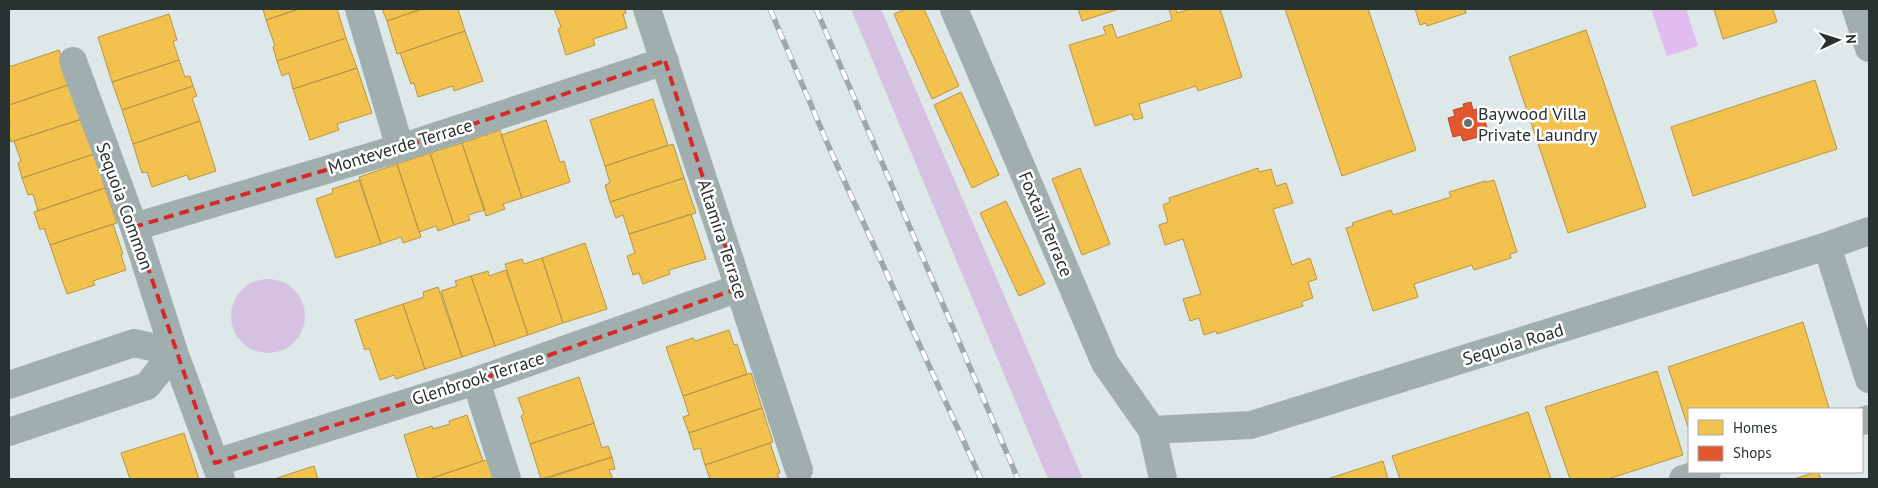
<svg xmlns="http://www.w3.org/2000/svg" width="1878" height="488" viewBox="0 0 1878 488" font-family="'PT Sans',sans-serif">
  <rect width="100%" height="100%" fill="#dee8e8"/>
  <path fill="#d5c2e0" d="M 851,9 L 881,9 L 1083,479 L 1048,479 Z
    M231 316a37 37 0 1 1 74 0a37 37 0 1 1-74 0Z"/>
  <path fill="#e2bcf0" d="M 1651,9 L 1686,9 L 1698,46 L 1667,56 Z"/>
  <path fill="#f2c14e" stroke="#b69645" d="M 263,9 L 299,9 L 266,20 Z
    M 299,9 L 337,9 L 346,38 L 277,61 L 273,47 L 275,46 L 266,20 Z
    M 382,9 L 422,9 L 387,21 Z
    M 422,9 L 458,9 L 465,31 L 397,54 L 387,21 Z
    M 554,9 L 625,9 L 626,13 L 623,14 L 627,28 L 593,39 L 595,45 L 566,55 L 558,29 L 561,27 Z
    M 905,9 L 924,9 L 959,86 L 932,99 L 894,14 Z
    M 1078,9 L 1119,9 L 1082,21 Z
    M 1169,9 L 1176,9 L 1177,13 L 1190,9 L 1220,9 L 1242,77 L 1198,91 L 1196,86 L 1139,104 L 1143,118 L 1134,120 L 1132,114 L 1095,126 L 1069,45 L 1106,34 L 1103,27 L 1112,24 L 1117,38 L 1172,20 Z
    M 1285,9 L 1368,9 L 1416,150 L 1342,176 Z
    M 1415,9 L 1465,9 L 1466,13 L 1427,26 L 1426,23 L 1420,25 Z
    M 1714,9 L 1773,9 L 1777,22 L 1723,39 Z
    M 169,14 L 177,40 L 173,41 L 179,60 L 112,82 L 98,37 Z
    M 1586,30 L 1646,207 L 1568,233 L 1509,57 Z
    M 465,31 L 483,81 L 454,91 L 453,86 L 418,97 L 414,83 L 411,84 L 400,53 Z
    M 346,38 L 357,68 L 293,89 L 289,73 L 282,76 L 277,61 Z
    M 59,50 L 71,84 L 9,105 L 9,67 Z
    M 179,60 L 185,77 L 190,76 L 193,86 L 122,110 L 112,82 Z
    M 357,68 L 372,113 L 337,124 L 339,130 L 310,140 L 293,89 Z
    M 1815,80 L 1837,149 L 1693,196 L 1671,127 Z
    M 71,84 L 82,119 L 11,142 L 9,135 L 9,128 L 10,127 L 9,105 Z
    M 193,86 L 197,96 L 192,98 L 200,121 L 133,144 L 122,110 Z
    M 961,92 L 999,175 L 972,188 L 934,105 Z
    M 653,99 L 668,145 L 605,166 L 590,120 Z
    M 82,119 L 94,154 L 22,178 L 18,163 L 21,161 L 14,141 Z
    M 546,120 L 560,162 L 564,161 L 570,182 L 522,198 L 501,135 Z
    M 200,121 L 216,171 L 189,180 L 187,175 L 152,187 L 147,172 L 142,173 L 133,144 Z
    M 500,130 L 522,198 L 503,204 L 505,209 L 486,216 L 462,143 Z
    M 462,143 L 485,210 L 468,215 L 470,220 L 454,225 L 430,153 Z
    M 673,144 L 684,178 L 610,202 L 605,185 L 610,183 L 605,166 Z
    M 430,153 L 454,225 L 438,231 L 436,226 L 419,232 L 397,164 Z
    M 94,154 L 105,188 L 38,211 L 33,194 L 28,195 L 22,178 Z
    M 397,164 L 421,237 L 403,243 L 401,237 L 381,244 L 359,177 Z
    M 1080,168 L 1110,244 L 1082,255 L 1052,179 Z
    M 1258,168 L 1259,172 L 1271,169 L 1276,186 L 1286,183 L 1293,203 L 1273,209 L 1292,265 L 1310,258 L 1317,279 L 1308,282 L 1313,298 L 1301,302 L 1303,306 L 1217,334 L 1216,331 L 1204,335 L 1199,318 L 1190,321 L 1183,299 L 1201,294 L 1183,239 L 1165,245 L 1159,225 L 1168,222 L 1163,205 L 1170,202 L 1169,198 Z
    M 684,178 L 696,213 L 629,234 L 623,215 L 616,218 L 610,202 Z
    M 359,180 L 381,244 L 336,258 L 316,199 L 333,193 L 332,189 Z
    M 1494,180 L 1517,252 L 1510,254 L 1511,258 L 1474,270 L 1472,265 L 1414,284 L 1418,297 L 1373,311 L 1346,228 L 1353,226 L 1352,223 L 1391,210 L 1393,215 L 1451,197 L 1449,192 L 1485,181 L 1486,182 Z
    M 105,188 L 117,223 L 50,245 L 44,228 L 40,230 L 34,212 Z
    M 1006,201 L 1045,284 L 1019,296 L 980,213 Z
    M 691,214 L 706,259 L 669,270 L 670,274 L 643,284 L 639,273 L 633,275 L 627,256 L 635,253 L 629,234 Z
    M 113,224 L 123,254 L 121,255 L 126,270 L 93,281 L 95,285 L 67,294 L 50,245 Z
    M 585,243 L 607,309 L 563,323 L 542,258 Z
    M 542,258 L 563,323 L 528,335 L 505,264 L 522,259 L 524,264 Z
    M 506,270 L 528,335 L 495,346 L 471,276 L 488,271 L 489,276 Z
    M 471,276 L 495,346 L 462,357 L 441,291 L 457,286 L 455,281 Z
    M 438,287 L 462,357 L 425,369 L 403,304 L 424,297 L 423,292 Z
    M 403,304 L 425,369 L 396,379 L 394,375 L 380,380 L 369,348 L 365,350 L 355,320 Z
    M 1803,322 L 1829,408 L 1824,409 L 1689,409 L 1689,430 L 1668,367 Z
    M 729,330 L 734,345 L 737,344 L 747,374 L 683,396 L 666,347 L 693,338 L 695,341 Z
    M 1657,371 L 1683,455 L 1608,479 L 1570,479 L 1545,407 Z
    M 751,373 L 762,408 L 689,433 L 683,417 L 689,415 L 683,396 Z
    M 579,377 L 594,423 L 530,444 L 521,416 L 524,414 L 518,398 Z
    M 762,408 L 773,442 L 705,465 L 700,448 L 694,450 L 689,433 Z
    M 1528,412 L 1551,479 L 1400,479 L 1392,456 Z
    M 467,415 L 483,461 L 429,479 L 418,479 L 404,435 L 432,426 L 433,429 L 450,424 L 449,421 Z
    M 594,423 L 602,448 L 608,446 L 612,457 L 541,479 L 530,444 Z
    M 184,433 L 199,479 L 130,479 L 121,453 Z
    M 770,443 L 780,473 L 777,474 L 779,479 L 710,479 L 705,465 Z
    M 612,457 L 615,469 L 609,470 L 613,479 L 545,479 Z
    M 487,460 L 494,479 L 429,479 L 483,461 Z
    M 1383,461 L 1388,479 L 1327,479 Z
    M 314,466 L 318,479 L 274,479 Z
    M 1816,472 L 1818,472 L 1821,479 L 1794,479 Z"/>
  <path fill="#e4572e" stroke="#ac4c2f" d="M 1471,102 L 1473,110 L 1481,108 L 1487,128 L 1480,129 L 1482,136 L 1463,141 L 1461,135 L 1453,137 L 1448,118 L 1455,116 L 1453,110 L 1464,107 L 1463,104 Z"/>
  <g fill="none" stroke-linecap="round" stroke-linejoin="round">
    <path stroke="#a0afae" stroke-width="28" d="M 359,9 L 400,148
      M 647,9 L 799,470
      M 954,9 L 1105,363 L 1152,430 L 1163,479
      M 1856,9 L 1869,48
      M 73,61 L 134,227 L 174,352 L 221,479
      M 134,227 L 400,148 L 665,61
      M 1827,246 L 1869,379
      M 476,381 L 507,479
      M 9,385 L 134,343 L 174,352
      M 1862,421 L 1869,419
      M 1152,430 L 1251,425 L 1827,246 L 1869,231
      M 9,432 L 147,386 L 174,352
      M 215,463 L 476,381 L 739,288
      M 1683,479 L 1707,472"/>
    <defs>
      <path id="rail" d="M 770,9 L 832,154 L 981,479
        M 816,9 L 1018,479"/>
    </defs>
    <use href="#rail" stroke="#9da9a8" stroke-width="5.5"/>
    <use href="#rail" stroke="#fff" stroke-width="4" stroke-dasharray="11" stroke-linecap="butt"/>
  </g>
  <path fill="none" stroke="#d62828" stroke-width="4" stroke-dasharray="10 6" stroke-linejoin="round" d="M 665,61 L 739,288 L 476,381 L 215,463 L 134,227 L 400,148 Z"/>
  <circle fill="#687171" stroke="#fff" stroke-width="2" cx="1468" cy="123" r="5"/>
  <g text-anchor="middle" dominant-baseline="central" stroke-width="5" stroke-linejoin="round" paint-order="stroke">
    <g font-size="18" fill="#293131" stroke="#fff" text-anchor="start">
      <text x="1478" y="113">Baywood Villa<tspan x="1478" dy="21">Private Laundry</tspan></text>
    </g>
    <g font-size="18" fill="#293131" stroke="#fff">
      <text transform="translate(400 146) rotate(-17)">Monteverde Terrace</text>
      <text transform="translate(125 206) rotate(70)">Sequoia Common</text>
      <text transform="translate(1046 224) rotate(67)">Foxtail Terrace</text>
      <text transform="translate(723 239) rotate(72)">Altamira Terrace</text>
      <text transform="translate(1513 344) rotate(-17)">Sequoia Road</text>
      <text transform="translate(478 378) rotate(-18)">Glenbrook Terrace</text>
    </g>
  </g>
  <rect width="1878" height="488" fill="none" stroke="#293131" stroke-width="20"/>
  <rect x="1688" y="408" width="175" height="65" fill="#ffffff" stroke="#a9adad"/>
  <rect x="1698" y="420" width="25" height="15" fill="#f2c14e" stroke="#a9adad"/>
  <text x="1733" y="433" font-size="15" fill="#293131">Homes</text>
  <rect x="1698" y="446" width="25" height="15" fill="#e4572e" stroke="#a9adad"/>
  <text x="1733" y="458" font-size="15" fill="#293131">Shops</text>
  <g transform="translate(1838 40) rotate(86)" stroke="#ffffff" stroke-width="4" paint-order="stroke">
  <path d="M0-4L9 19L0 12L-9 19Z" fill="#293131"/>
  <text y="-8" font-size="14" font-weight="bold" text-anchor="middle" fill="#293131">N</text>
  </g>
</svg>
